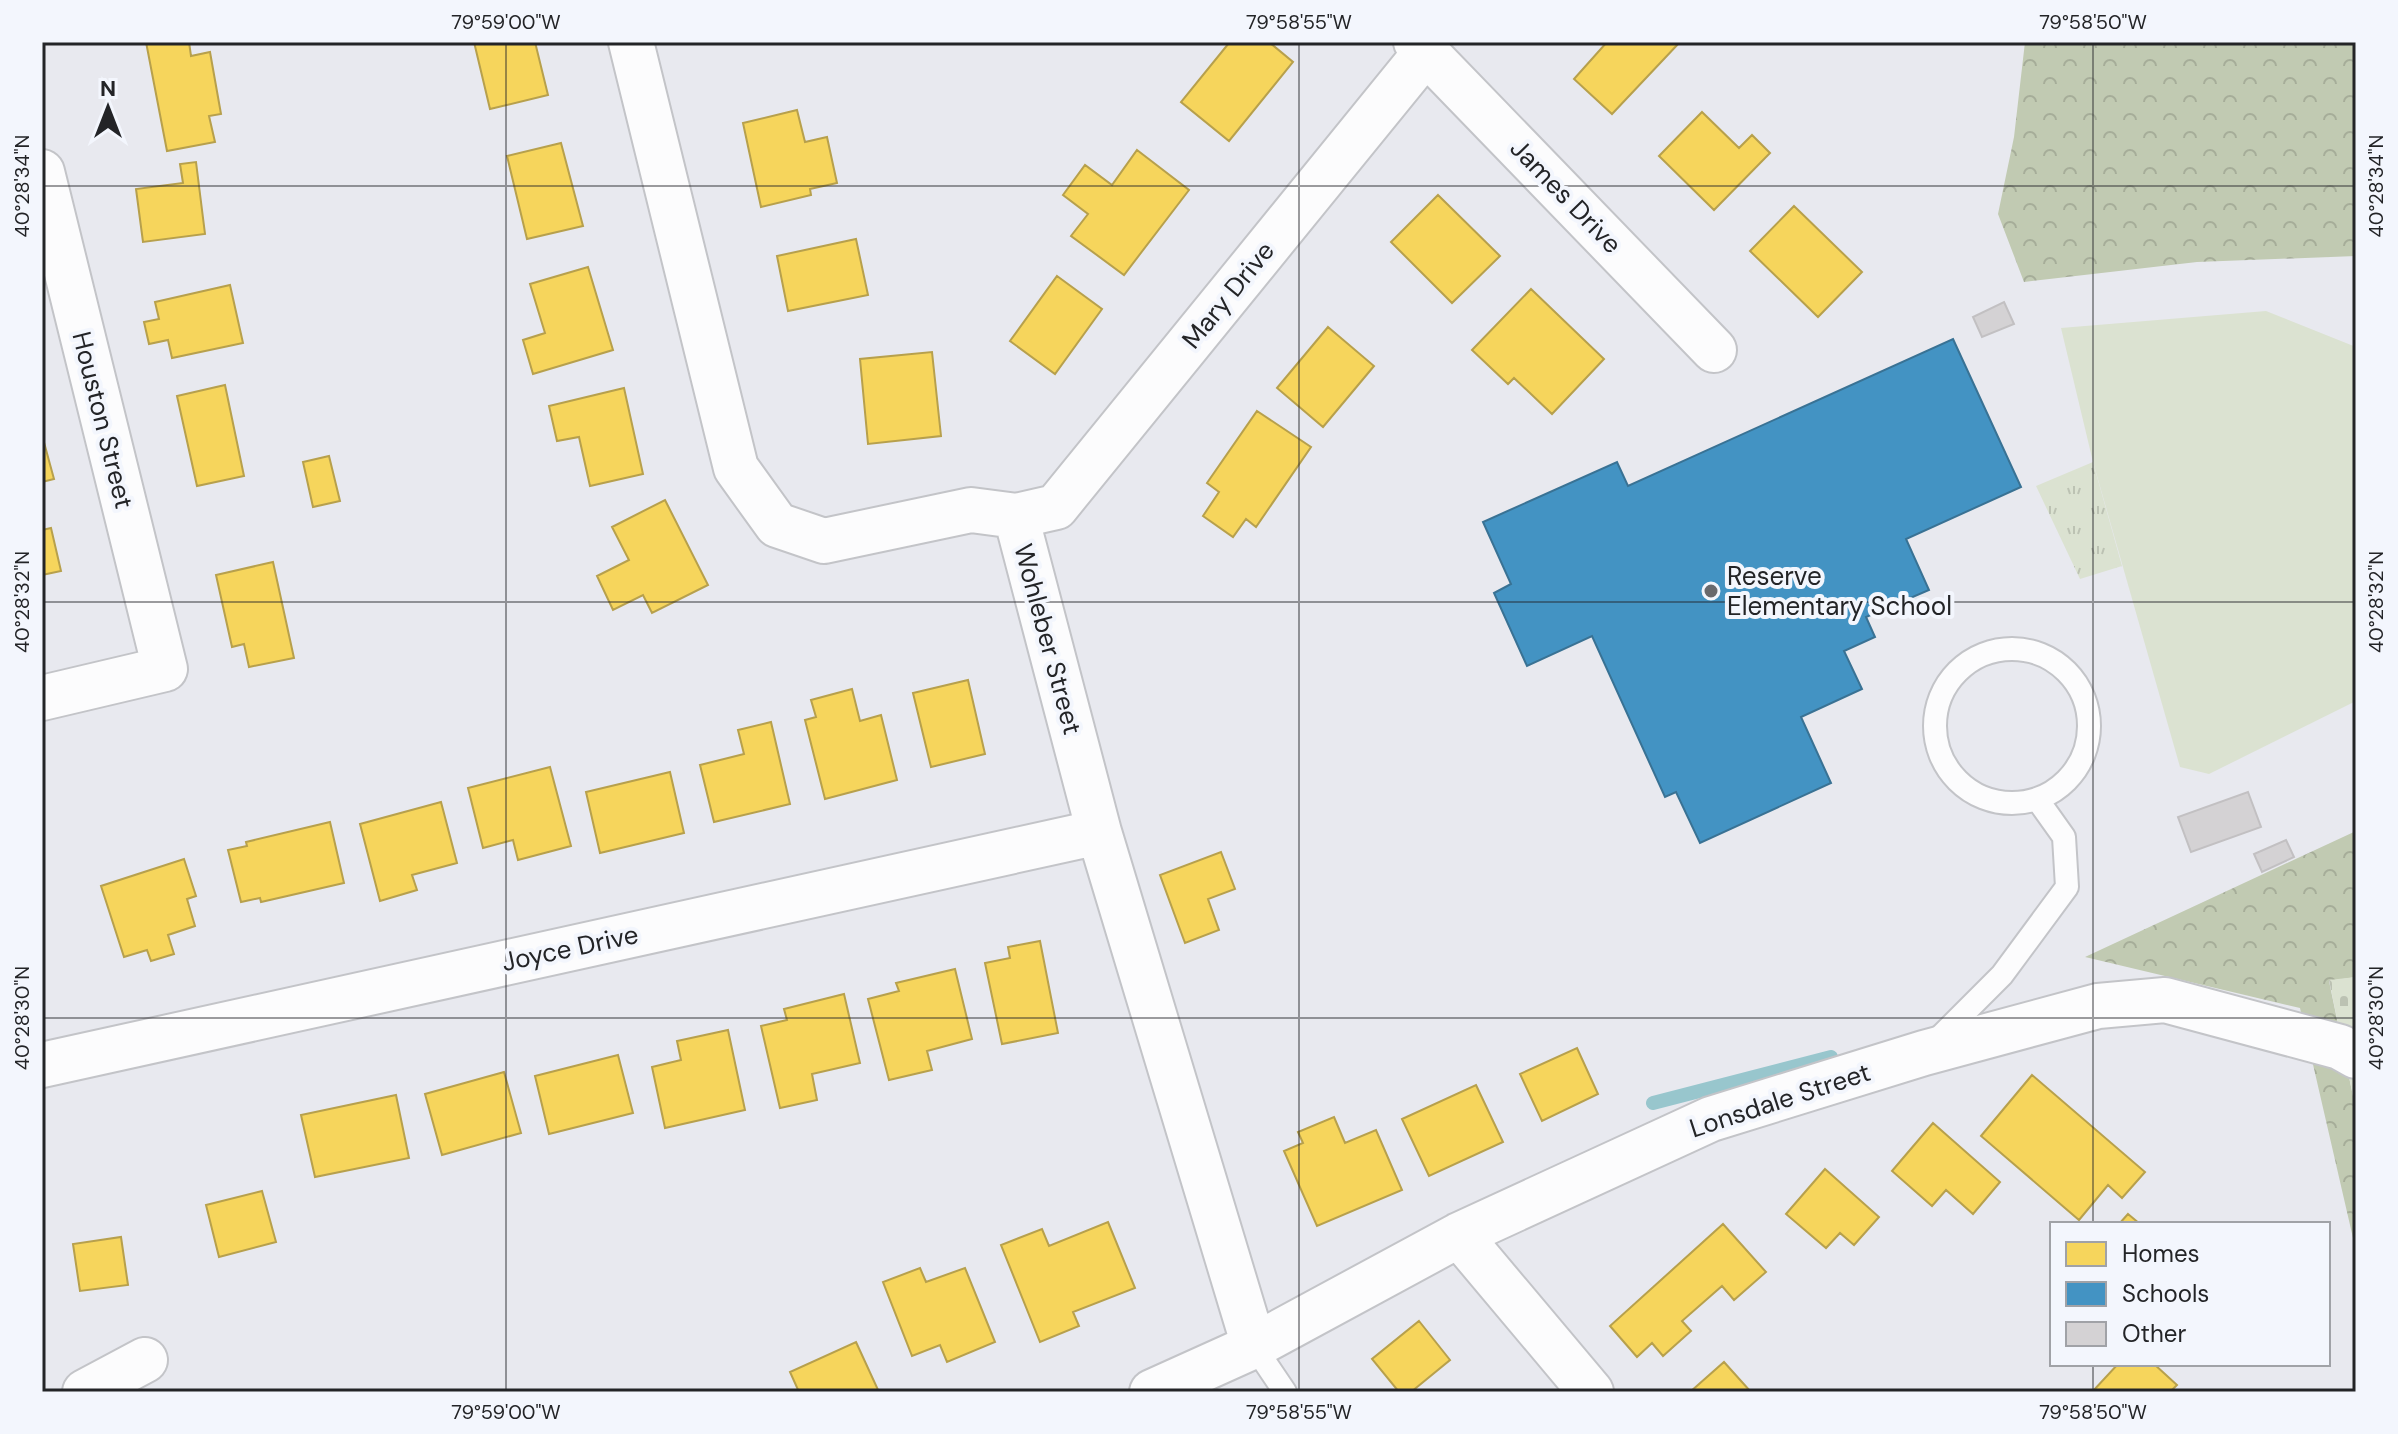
<svg xmlns="http://www.w3.org/2000/svg" width="2398" height="1434" viewBox="0 0 2398 1434" font-family="'DM Sans',sans-serif">
  <defs>
    <pattern id="grass-tufts" width="24" height="20" patternUnits="userSpaceOnUse" patternTransform="scale(2)"><rect width="24" height="20" fill="#dbe2d1"/><path d="M3 7l-1-3M5 7V3M7 7l1-3M15 17l-1-3M17 17v-4M19 17l1-3" fill="none" stroke="#bcc2b3"/></pattern>
    <pattern id="forest-crowns" width="20" height="18" patternUnits="userSpaceOnUse" patternTransform="scale(2)"><rect width="20" height="18" fill="#c1cab2"/><path d="M2 6a3 3 0 1 1 6 0M12 15a3 3 0 1 1 6 0" fill="none" stroke="#a6ad99"/></pattern>
    <pattern id="cemetery-stones" width="16" height="16" patternUnits="userSpaceOnUse" patternTransform="scale(2)"><rect width="16" height="16" fill="#dbe2d1"/><path d="M2 7V4a2 2 0 0 1 4 0v3zM10 15v-3a2 2 0 0 1 4 0v3z" fill="#bcc2b3"/></pattern>
  </defs>
  <rect width="100%" height="100%" fill="#e8e9ef"/>
  <path fill="url(#grass-tufts)" d="M 2093,462 L 2122,566 L 2080,579 L 2036,486 Z"/>
  <path fill="url(#forest-crowns)" d="M 2025,42 L 2356,42 L 2356,256 L 2197,262 L 2024,282 L 1998,214 L 2014,137 Z
    M 2356,831 L 2356,977 L 2329,981 L 2353,1096 L 2356,1098 L 2356,1251 L 2300,1008 L 2085,957 Z"/>
  <path fill="url(#cemetery-stones)" d="M 2356,977 L 2356,1098 L 2353,1096 L 2329,980 Z"/>
  <path fill="#dbe2d1" d="M 2266,311 L 2356,347 L 2356,701 L 2209,774 L 2180,767 L 2093,462 L 2061,328 Z"/>
  <path fill="#f6d55c" stroke="#b7a04c" stroke-width="2" d="M 146,42 L 189,42 L 191,56 L 210,52 L 221,114 L 209,116 L 215,142 L 167,151 Z
    M 474,42 L 535,42 L 548,95 L 490,109 Z
    M 1227,42 L 1269,42 L 1293,62 L 1229,141 L 1181,102 L 1229,43 Z
    M 1680,42 L 1612,114 L 1574,79 L 1607,42 Z
    M 797,110 L 805,142 L 827,137 L 837,183 L 810,189 L 811,195 L 761,207 L 743,123 Z
    M 1702,112 L 1739,148 L 1752,135 L 1770,153 L 1714,210 L 1659,156 Z
    M 561,143 L 583,226 L 527,239 L 507,156 Z
    M 1137,150 L 1189,190 L 1124,275 L 1071,236 L 1088,214 L 1063,195 L 1085,165 L 1112,185 Z
    M 196,162 L 205,234 L 143,242 L 136,189 L 183,183 L 180,164 Z
    M 1438,195 L 1500,256 L 1452,303 L 1391,242 Z
    M 1794,206 L 1862,272 L 1818,317 L 1750,251 Z
    M 856,239 L 868,295 L 788,311 L 777,256 Z
    M 588,267 L 613,350 L 533,374 L 523,340 L 545,333 L 530,284 Z
    M 1057,276 L 1102,309 L 1055,374 L 1010,341 Z
    M 230,285 L 243,343 L 172,358 L 168,340 L 149,344 L 144,322 L 159,319 L 155,302 Z
    M 1531,289 L 1604,359 L 1552,414 L 1514,378 L 1508,384 L 1472,350 Z
    M 1328,327 L 1374,366 L 1323,427 L 1277,388 Z
    M 932,352 L 941,436 L 868,444 L 860,359 Z
    M 225,385 L 244,476 L 197,486 L 177,396 Z
    M 624,388 L 643,474 L 590,486 L 579,437 L 557,441 L 549,406 Z
    M 1257,411 L 1311,447 L 1256,527 L 1246,519 L 1233,537 L 1203,516 L 1219,492 L 1207,483 Z
    M 42,435 L 54,479 L 42,482 Z
    M 329,456 L 340,501 L 313,507 L 303,462 Z
    M 665,500 L 708,585 L 652,613 L 643,595 L 613,610 L 597,576 L 629,560 L 612,527 Z
    M 51,528 L 61,571 L 42,575 L 42,530 Z
    M 273,562 L 294,658 L 249,667 L 244,644 L 232,647 L 216,575 Z
    M 968,680 L 985,754 L 931,767 L 913,693 Z
    M 852,689 L 860,721 L 881,715 L 897,780 L 825,799 L 805,720 L 816,717 L 811,700 Z
    M 771,722 L 790,804 L 714,822 L 700,765 L 744,754 L 738,730 Z
    M 550,767 L 571,846 L 518,860 L 513,840 L 483,848 L 468,788 Z
    M 670,772 L 684,833 L 600,853 L 586,792 Z
    M 441,802 L 457,863 L 412,875 L 417,890 L 380,901 L 360,824 Z
    M 330,822 L 344,883 L 261,902 L 260,898 L 241,902 L 228,850 L 247,846 L 246,842 Z
    M 1221,852 L 1235,889 L 1208,899 L 1219,930 L 1185,943 L 1160,875 Z
    M 184,859 L 196,896 L 187,899 L 195,926 L 168,935 L 174,954 L 151,961 L 147,950 L 124,957 L 101,886 Z
    M 1040,941 L 1058,1033 L 1002,1044 L 985,963 L 1010,958 L 1008,947 Z
    M 955,969 L 972,1039 L 927,1051 L 932,1070 L 889,1080 L 868,999 L 899,991 L 896,983 Z
    M 844,994 L 860,1063 L 812,1074 L 817,1100 L 780,1108 L 761,1026 L 787,1020 L 784,1009 Z
    M 728,1030 L 745,1110 L 665,1128 L 652,1067 L 681,1060 L 677,1041 Z
    M 1577,1048 L 1598,1094 L 1542,1121 L 1520,1074 Z
    M 618,1055 L 633,1113 L 549,1134 L 535,1076 Z
    M 504,1072 L 521,1133 L 442,1155 L 425,1094 Z
    M 2032,1075 L 2145,1172 L 2122,1198 L 2108,1185 L 2079,1220 L 1981,1136 Z
    M 1476,1085 L 1503,1142 L 1429,1176 L 1402,1119 Z
    M 396,1095 L 409,1158 L 315,1177 L 301,1115 Z
    M 1334,1117 L 1345,1143 L 1376,1130 L 1402,1190 L 1317,1226 L 1284,1151 L 1303,1143 L 1298,1132 Z
    M 1933,1123 L 2000,1182 L 1973,1214 L 1946,1190 L 1932,1206 L 1892,1171 Z
    M 1825,1169 L 1879,1217 L 1854,1245 L 1840,1233 L 1826,1248 L 1786,1214 Z
    M 262,1191 L 276,1242 L 219,1257 L 206,1205 Z
    M 2128,1214 L 2140,1224 L 2119,1224 Z
    M 1108,1222 L 1135,1288 L 1073,1312 L 1079,1326 L 1040,1342 L 1001,1245 L 1042,1229 L 1049,1246 Z
    M 1723,1224 L 1766,1272 L 1734,1300 L 1722,1286 L 1682,1321 L 1691,1331 L 1663,1356 L 1652,1343 L 1637,1357 L 1610,1326 Z
    M 121,1237 L 128,1285 L 80,1291 L 73,1244 Z
    M 920,1268 L 926,1282 L 965,1268 L 995,1342 L 947,1362 L 940,1345 L 912,1356 L 883,1282 Z
    M 1419,1321 L 1450,1360 L 1411,1392 L 1399,1392 L 1372,1359 Z
    M 856,1342 L 879,1392 L 799,1392 L 790,1372 Z
    M 1724,1362 L 1751,1392 L 1690,1392 Z
    M 2118,1364 L 2154,1364 L 2177,1385 L 2170,1392 L 2092,1392 Z"/>
  <path fill="#4393c3" stroke="#397294" stroke-width="2" d="M 1953,339 L 2021,487 L 1906,539 L 1929,590 L 1866,617 L 1875,637 L 1844,651 L 1862,689 L 1801,717 L 1831,783 L 1700,843 L 1676,792 L 1665,797 L 1592,636 L 1527,666 L 1494,593 L 1511,584 L 1483,522 L 1617,462 L 1628,486 Z"/>
  <g fill="none" stroke-linecap="round" stroke-linejoin="round">
    <path stroke="#98c6cd" stroke-width="14" d="M 1653,1103 L 1831,1057"/>
  </g>
  <path fill="#d4d2d4" stroke="#c2c0c2" stroke-width="2" d="M 2004,302 L 2014,324 L 1982,337 L 1973,317 Z
    M 2248,792 L 2261,827 L 2191,852 L 2178,817 Z
    M 2286,840 L 2294,857 L 2262,872 L 2254,854 Z"/>
  <g fill="none" stroke-linecap="round" stroke-linejoin="round">
    <defs>
      <path id="lane" d="M1935 726a77 77 0 1 1 154 0a77 77 0 1 1-154 0Z
        M 1934,1043 L 2002,975 L 2067,887 L 2064,837 L 2037,799
        M 1254,1346 L 1285,1392"/>
      <path id="street" d="M 631,42 L 736,468 L 777,525 L 824,541 L 971,510 L 1016,516 L 1056,507 L 1426,52
        M 1416,42 L 1714,350
        M 42,172 L 165,669 L 42,698
        M 1016,516 L 1099,832 L 1254,1346
        M 42,1065 L 1099,832
        M 1459,1235 L 1591,1392
        M 85,1392 L 145,1360
        M 1152,1392 L 1254,1346 L 1459,1235 L 1711,1119 L 1924,1053 L 2098,1006 L 2165,1000 L 2340,1047 L 2356,1056"/>
    </defs>
    <use href="#lane" stroke="#c3c4c8" stroke-width="26"/>
    <use href="#street" stroke="#c3c4c8" stroke-width="48"/>
    <use href="#lane" stroke="#fcfcfd" stroke-width="22"/>
    <use href="#street" stroke="#fcfcfd" stroke-width="44"/>
  </g>
  <path fill="none" stroke="#232427" stroke-width="2" stroke-opacity="0.45" d="M 506,42 L 506,1392M 1299,42 L 1299,1392M 2093,42 L 2093,1224M 42,186 L 2356,186M 42,602 L 2356,602M 42,1018 L 2356,1018M 2093,1364 L 2093,1392"/>
  <circle fill="#68696d" stroke="#f3f6fd" stroke-width="3" cx="1711" cy="591" r="8"/>
  <g text-anchor="middle" dominant-baseline="central" stroke-width="8" stroke-linejoin="round" paint-order="stroke">
    <g font-size="26" fill="#232427" stroke="#f3f6fd">
      <text transform="translate(1566 196) rotate(46)">James Drive</text>
      <text transform="translate(1228 295) rotate(-51)">Mary Drive</text>
      <text transform="translate(103 420) rotate(76)">Houston Street</text>
      <text transform="translate(1048 639) rotate(75)">Wohleber Street</text>
      <text transform="translate(570 948) rotate(-12)">Joyce Drive</text>
      <text transform="translate(1780 1100) rotate(-18)">Lonsdale Street</text>
    </g>
    <g font-size="26" fill="#232427" stroke="#f3f6fd" text-anchor="start">
      <text x="1727" y="576">Reserve<tspan x="1727" dy="30">Elementary School</tspan></text>
    </g>
  </g>
  <rect width="2398" height="1434" fill="none" stroke="#f3f6fd" stroke-width="88"/>
  <rect x="2050" y="1222" width="280" height="144" fill="#f3f6fd" stroke="#a0a2a7" stroke-width="2"/>
  <rect x="2066" y="1242" width="40" height="24" fill="#f6d55c" stroke="#a0a2a7" stroke-width="2"/>
  <text x="2122" y="1262" font-size="24" fill="#232427">Homes</text>
  <rect x="2066" y="1282" width="40" height="24" fill="#4393c3" stroke="#a0a2a7" stroke-width="2"/>
  <text x="2122" y="1302" font-size="24" fill="#232427">Schools</text>
  <rect x="2066" y="1322" width="40" height="24" fill="#d4d2d4" stroke="#a0a2a7" stroke-width="2"/>
  <text x="2122" y="1342" font-size="24" fill="#232427">Other</text>
  <g transform="translate(108 108)" stroke="#f3f6fd" stroke-width="6" paint-order="stroke">
  <path d="M0-6L14 30L0 20L-14 30Z" fill="#232427"/>
  <text y="-12" font-size="22" font-weight="bold" text-anchor="middle" fill="#232427">N</text>
  </g>
  <rect x="44" y="44" width="2310" height="1346" fill="none" stroke="#232427" stroke-width="3"/>
  <g font-size="20" text-anchor="middle" fill="#232427">
    <text x="506" y="29">79°59'00"W</text>
    <text x="1299" y="29">79°58'55"W</text>
    <text x="2093" y="29">79°58'50"W</text>
    <text transform="translate(22 186) rotate(-90)" y="7">40°28'34"N</text>
    <text transform="translate(2376 186) rotate(-90)" y="7">40°28'34"N</text>
    <text transform="translate(22 602) rotate(-90)" y="7">40°28'32"N</text>
    <text transform="translate(2376 602) rotate(-90)" y="7">40°28'32"N</text>
    <text transform="translate(22 1018) rotate(-90)" y="7">40°28'30"N</text>
    <text transform="translate(2376 1018) rotate(-90)" y="7">40°28'30"N</text>
    <text x="506" y="1419">79°59'00"W</text>
    <text x="1299" y="1419">79°58'55"W</text>
    <text x="2093" y="1419">79°58'50"W</text>
  </g>
</svg>
